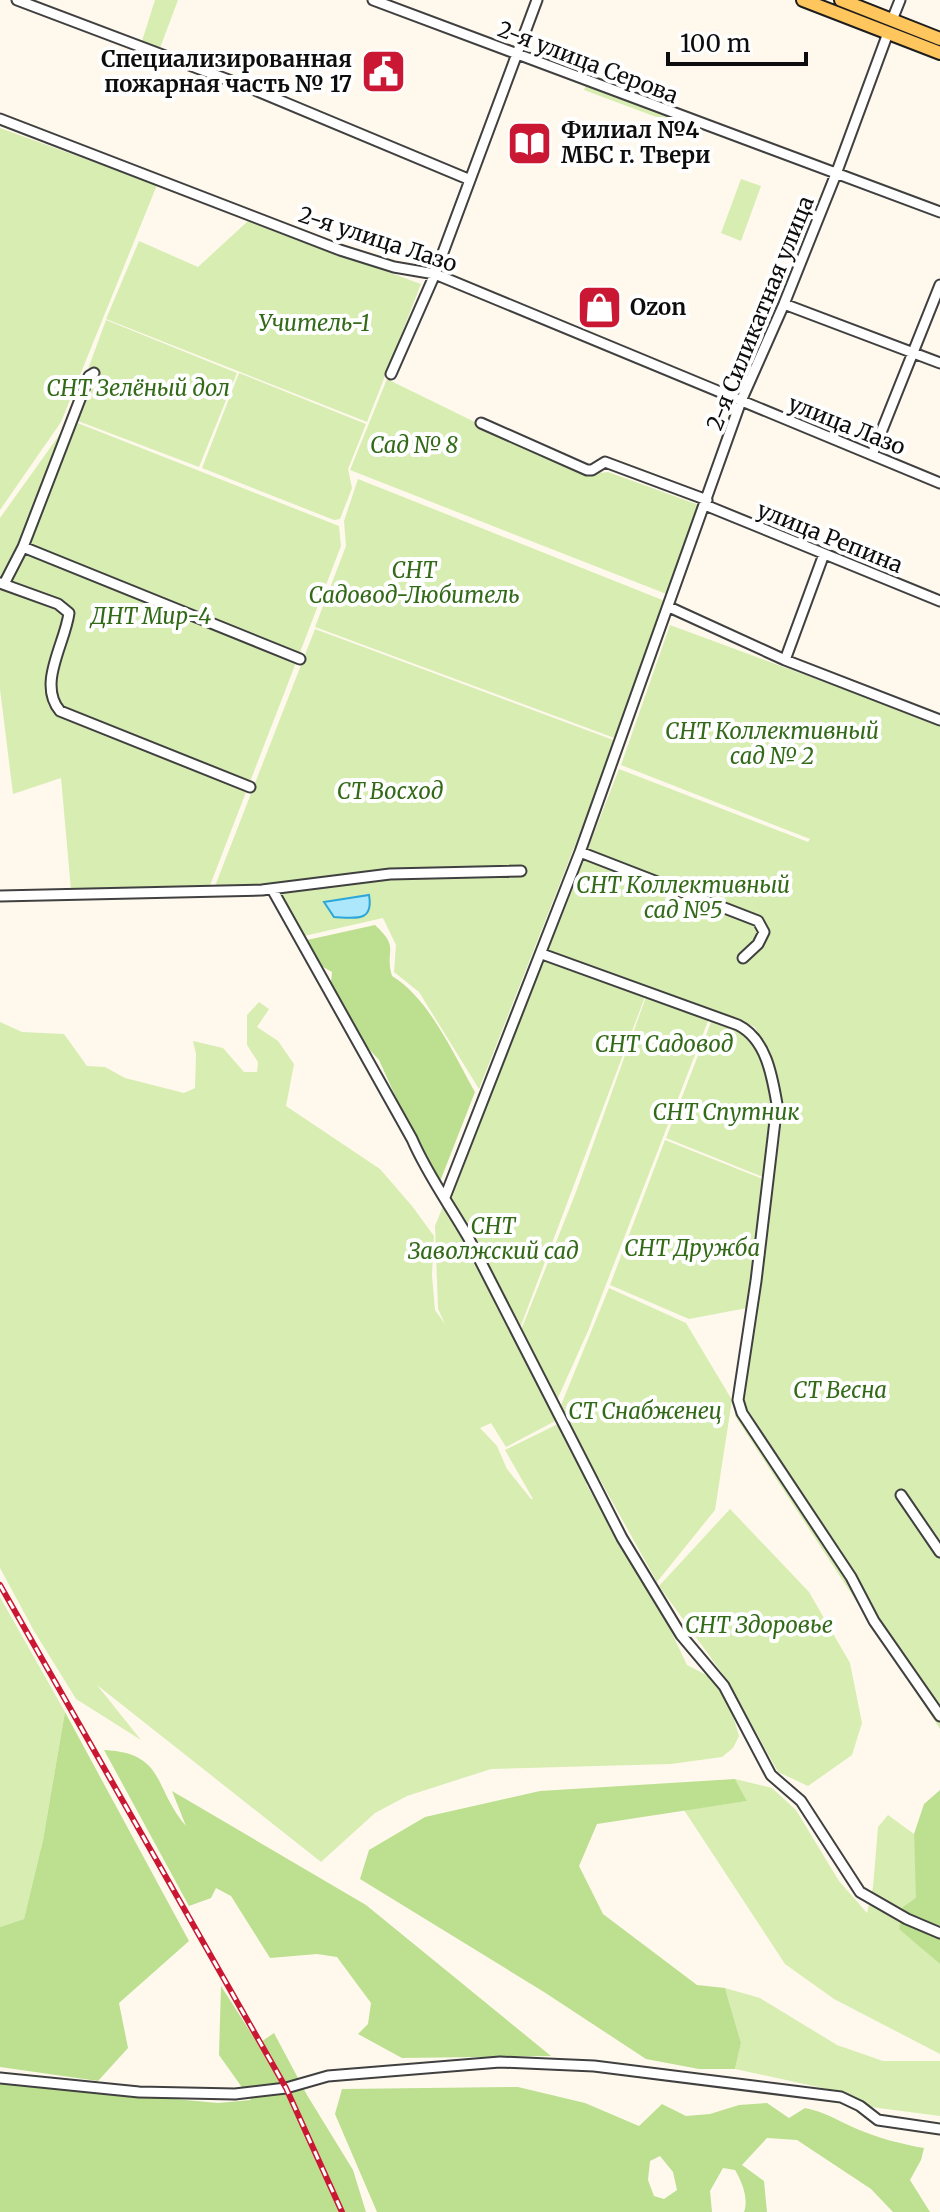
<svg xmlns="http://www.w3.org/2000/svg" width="940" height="2212" viewBox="0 0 940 2212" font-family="Merriweather,serif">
  <rect width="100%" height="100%" fill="#fff9ed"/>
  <path fill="#d7edb2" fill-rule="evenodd" d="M 155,0 L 178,0 L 160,48 L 157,49 L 144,45 L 142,41 Z
    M 586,85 L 693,125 L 691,130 L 584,90 Z
    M 0,128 L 157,185 L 61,422 L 0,510 Z
    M 741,179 L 761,186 L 741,241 L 721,233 Z
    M 248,221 L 421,284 L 367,422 L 106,319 L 139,241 L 198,267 Z
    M 106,320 L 237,373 L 199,467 L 70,418 Z
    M 239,373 L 366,424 L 348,469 L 352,488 L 340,519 L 334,520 L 202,468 Z
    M 387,379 L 583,475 L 608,472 L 699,505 L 669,595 L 350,470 Z
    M 70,420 L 339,526 L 341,546 L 209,888 L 71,890 L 61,778 L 13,794 L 0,689 L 0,518 Z
    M 358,479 L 670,603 L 617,739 L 315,627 L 346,546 L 344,521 Z
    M 670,625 L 940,725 L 940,1729 L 735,1416 L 784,1109 L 772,1062 L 755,1027 L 548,951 L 619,769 L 808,842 L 810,839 L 621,765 Z
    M 315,629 L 616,741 L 479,1089 L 419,992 L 394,972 L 396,945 L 383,918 L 304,936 L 275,885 L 215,886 Z
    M 543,958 L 646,994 L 517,1336 L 560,1418 L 561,1405 L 609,1288 L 686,1323 L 732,1400 L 715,1510 L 657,1582 L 599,1478 L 586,1484 L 668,1625 L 687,1665 L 710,1677 L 730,1706 L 739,1736 L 733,1748 L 722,1757 L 671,1764 L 491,1769 L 407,1796 L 375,1813 L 321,1862 L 97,1685 L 141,1740 L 76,1699 L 34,1631 L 0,1568 L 0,1022 L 22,1032 L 64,1034 L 87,1066 L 105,1067 L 125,1078 L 184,1093 L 195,1088 L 196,1054 L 193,1041 L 223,1048 L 244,1072 L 257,1072 L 258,1062 L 247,1045 L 247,1015 L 259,1002 L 269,1009 L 257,1027 L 278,1041 L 294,1064 L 286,1106 L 380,1169 L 412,1206 L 434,1236 L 432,1275 L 435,1310 L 445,1324 L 438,1309 L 435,1226 ZM 559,1419 L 560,1423 L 505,1450 L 533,1499 L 531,1499 L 507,1469 L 497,1446 L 480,1428 L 491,1423 L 506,1447 Z
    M 647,994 L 710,1016 L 588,1331 L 557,1400 L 521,1330 L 576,1192 Z
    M 713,1017 L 747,1033 L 765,1068 L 774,1105 L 765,1178 L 666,1138 Z
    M 665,1140 L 765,1180 L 747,1308 L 689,1319 L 610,1285 Z
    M 730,1509 L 809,1592 L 850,1663 L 862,1723 L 852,1755 L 808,1786 L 778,1772 L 727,1680 L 659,1586 Z
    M 0,1597 L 65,1712 L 43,1840 L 24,1919 L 0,1927 Z
    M 735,1779 L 772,1788 L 796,1810 L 839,1881 L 867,1913 L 873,1887 L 878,1827 L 888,1815 L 914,1834 L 917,1898 L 899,1928 L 940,1964 L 940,2054 L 834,1999 L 785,1964 L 684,1810 L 747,1801 Z
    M 725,1988 L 760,1998 L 837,2045 L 883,2061 L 940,2061 L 940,2116 L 871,2107 L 827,2089 L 735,2069 L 741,2043 Z"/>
  <path fill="#bcdf90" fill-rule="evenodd" d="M 375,925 C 401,949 384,949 392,976 C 429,998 454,1055 475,1092 L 439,1184 L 431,1175 L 379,1060 L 336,1013 L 330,993 L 332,972 L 318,964 L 298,942 Z
    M 65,1712 L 189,1941 L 119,2003 L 128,2048 L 98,2081 L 0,2067 L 0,1927 L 24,1919 L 43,1840 Z
    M 104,1750 C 166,1753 153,1788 186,1826 L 172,1791 L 366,1905 L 551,2056 L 402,2058 L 358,2034 L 368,2024 L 371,2003 L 337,1957 L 317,1954 L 270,1958 L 231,1896 L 216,1888 L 211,1898 L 189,1906 Z
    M 735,1779 L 747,1801 L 597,1824 L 579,1866 L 603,1914 L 697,1985 L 725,1988 L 741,2043 L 735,2069 L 699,2069 L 646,2059 L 544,1992 L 360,1879 L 369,1850 L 425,1817 L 540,1791 Z
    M 940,1790 L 940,1964 L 899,1929 L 903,1907 L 916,1898 L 914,1834 L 924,1804 Z
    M 221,1986 L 258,2044 L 274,2033 L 307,2095 L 353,2170 L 366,2212 L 0,2212 L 0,2083 L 218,2103 L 251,2100 L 219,2055 Z
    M 518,2087 L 585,2103 L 639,2126 L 662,2104 L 686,2116 L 710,2114 L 739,2105 L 767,2103 L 789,2118 L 805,2108 C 825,2112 839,2121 857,2129 C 879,2138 900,2144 924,2148 L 921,2160 L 910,2180 L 930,2212 L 893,2212 L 871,2189 L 797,2140 L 767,2138 L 742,2165 L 764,2181 L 767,2212 L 744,2212 C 749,2199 742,2182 735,2170 L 723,2168 L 710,2191 L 712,2212 L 377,2212 L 335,2114 L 342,2089 ZM 660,2156 L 673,2172 L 677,2190 L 664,2199 L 654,2196 L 648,2180 L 650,2161 Z"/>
  <path fill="#ace7fc" stroke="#2ca7da" stroke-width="2" d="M 369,895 C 374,923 354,918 334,917 L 324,902 Z"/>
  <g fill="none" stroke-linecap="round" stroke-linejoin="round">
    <defs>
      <path id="minor" d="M 17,0 L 250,88 L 468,179
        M 373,0 L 940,212
        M 892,20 L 900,0
        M 0,119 L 340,250 L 394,267 L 435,274 L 940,483
        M 784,304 L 940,363
        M 391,374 L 435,274 L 537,0
        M 481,423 L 587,470 L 592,470 L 605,462 L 707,500
        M 872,455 L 940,285
        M 705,505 L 940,601
        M 23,547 L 300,659
        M 0,583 L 58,604 L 69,613 C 65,644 37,684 60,711 L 250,787
        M 4,584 L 23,547 L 89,376 L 94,373
        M 669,607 L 785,660 L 940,720
        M 785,660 L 824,554
        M 580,852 L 758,921 L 764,932 L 758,944 L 743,958
        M 272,889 L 412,1139 C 427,1174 449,1204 468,1237 L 622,1538 L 681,1635 L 724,1686 L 771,1775 L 801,1801 L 860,1892 L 907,1919 L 940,1933
        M 0,896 L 262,890 L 390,874 L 521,871
        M 542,954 L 738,1025 C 766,1039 772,1075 777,1104 L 756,1281 L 738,1400 L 742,1413 L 851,1577 L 874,1621 L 940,1716
        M 445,1197 L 580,852 L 741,401 L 784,304 L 836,174 L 888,33
        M 901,1495 L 940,1552
        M 0,2078 L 139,2092 L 235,2094 L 286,2088 L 328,2076 L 500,2062 L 594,2066 L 841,2097 L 860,2106 L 878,2120 L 940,2129"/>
      <path id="major" d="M 803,0 L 940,53
        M 841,0 L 940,39"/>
    </defs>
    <use href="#minor" stroke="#404040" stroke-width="13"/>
    <use href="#major" stroke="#1e1e1e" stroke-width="16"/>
    <use href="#minor" stroke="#fff" stroke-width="9"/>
    <use href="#major" stroke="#ffc65d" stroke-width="12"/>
    <defs>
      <path id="rail" d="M 0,1585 L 286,2088 L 342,2212"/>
    </defs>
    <use href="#rail" stroke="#ca1834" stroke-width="6"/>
    <use href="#rail" stroke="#fff" stroke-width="3" stroke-dasharray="9" stroke-linecap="butt"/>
  </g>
  <defs>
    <symbol id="civic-square" viewBox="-11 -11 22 22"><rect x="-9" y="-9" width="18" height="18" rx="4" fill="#ca1834" stroke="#fff"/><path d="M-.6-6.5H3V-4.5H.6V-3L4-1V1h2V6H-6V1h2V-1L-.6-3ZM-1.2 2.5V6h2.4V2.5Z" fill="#fff"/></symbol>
    <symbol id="library-square" viewBox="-11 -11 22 22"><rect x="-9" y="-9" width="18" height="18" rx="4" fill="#ca1834" stroke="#fff"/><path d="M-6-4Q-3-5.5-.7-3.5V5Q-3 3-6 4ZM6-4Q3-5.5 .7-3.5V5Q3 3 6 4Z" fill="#fff"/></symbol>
    <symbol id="shop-square" viewBox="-11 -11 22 22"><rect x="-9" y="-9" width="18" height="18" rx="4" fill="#ca1834" stroke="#fff"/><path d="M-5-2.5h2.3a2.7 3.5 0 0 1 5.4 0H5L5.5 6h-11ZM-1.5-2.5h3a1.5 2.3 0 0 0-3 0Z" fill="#fff"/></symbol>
  </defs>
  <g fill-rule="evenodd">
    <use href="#civic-square" x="358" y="46" width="51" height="51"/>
    <use href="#library-square" x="504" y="118" width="51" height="51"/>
    <use href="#shop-square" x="574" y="282" width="51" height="51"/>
  </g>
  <g text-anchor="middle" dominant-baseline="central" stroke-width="8" stroke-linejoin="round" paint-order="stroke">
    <g font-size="22" font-weight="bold" fill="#0d0d0d" stroke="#fff" text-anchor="start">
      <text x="352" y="59" text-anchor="end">Специализированная<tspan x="352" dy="25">пожарная часть № 17</tspan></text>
      <text x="561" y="130">Филиал №4<tspan x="561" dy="25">МБС г. Твери</tspan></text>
      <text x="630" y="307">Ozon</text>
    </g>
    <g font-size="22" fill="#0d0d0d" stroke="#fff">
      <text transform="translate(588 62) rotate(21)">2-я улица Серова</text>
      <text transform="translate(378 239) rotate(18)">2-я улица Лазо</text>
      <text transform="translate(760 313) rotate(-68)">2-я Силикатная улица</text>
      <text transform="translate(847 425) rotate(22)">улица Лазо</text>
      <text transform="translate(830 537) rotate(22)">улица Репина</text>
    </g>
    <g font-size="22" font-style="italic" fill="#326a17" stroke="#fff">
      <text x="314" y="323">Учитель-1</text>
      <text x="138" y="388">СНТ Зелёный дол</text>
      <text x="414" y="445">Сад № 8</text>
      <text x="414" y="570">СНТ<tspan x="414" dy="25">Садовод-Любитель</tspan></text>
      <text x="151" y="616">ДНТ Мир-4</text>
      <text x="772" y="731">СНТ Коллективный<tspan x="772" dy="25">сад № 2</tspan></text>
      <text x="390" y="791">СТ Восход</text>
      <text x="683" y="885">СНТ Коллективный<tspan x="683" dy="25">сад №5</tspan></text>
      <text x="664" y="1044">СНТ Садовод</text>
      <text x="726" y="1112">СНТ Спутник</text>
      <text x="493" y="1226">СНТ<tspan x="493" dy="25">Заволжский сад</tspan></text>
      <text x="692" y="1248">СНТ Дружба</text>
      <text x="840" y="1390">СТ Весна</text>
      <text x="645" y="1411">СТ Снабженец</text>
      <text x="759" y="1625">СНТ Здоровье</text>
    </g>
  </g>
  <path d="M668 52v12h138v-12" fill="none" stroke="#0d0d0d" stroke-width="4"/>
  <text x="680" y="52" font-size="24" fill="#0d0d0d" stroke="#ffffff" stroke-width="6" paint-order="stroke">100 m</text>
</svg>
